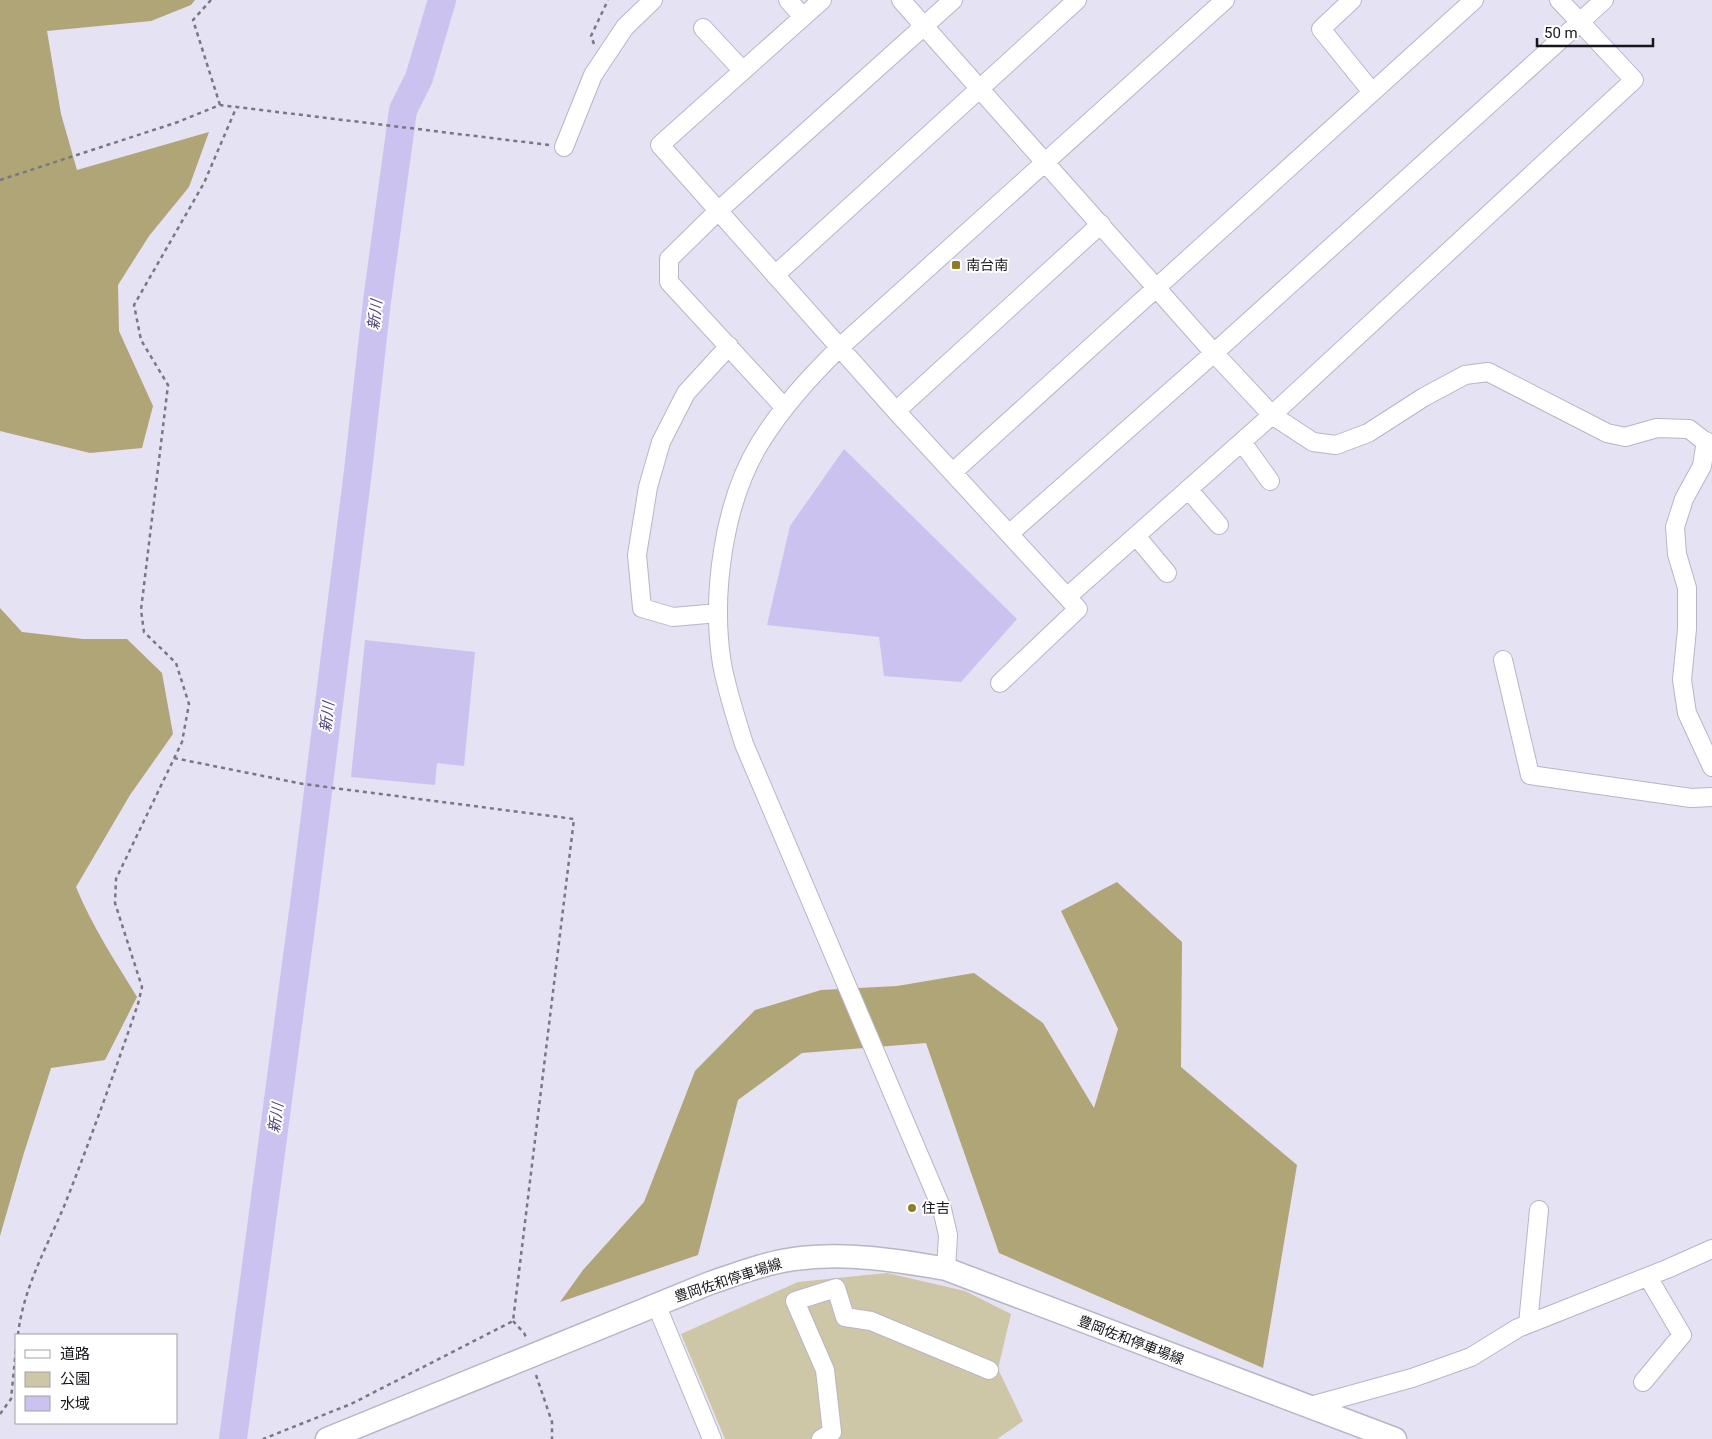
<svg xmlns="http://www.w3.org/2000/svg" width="1712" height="1439" viewBox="0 0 1712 1439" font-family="Roboto,'Noto Sans JP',sans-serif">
  <rect width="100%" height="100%" fill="#e5e2f3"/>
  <path fill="#cdc7a7" d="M 887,1273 L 965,1291 L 1011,1314 L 998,1369 L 1023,1421 L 997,1439 L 725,1439 L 681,1334 L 798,1282 Z"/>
  <path fill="#afa577" d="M 0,0 L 195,0 L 191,5 L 151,21 L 47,31 L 61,114 L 77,170 L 209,132 L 189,187 L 149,236 L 118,285 L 119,331 L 153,406 L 142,448 L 90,453 L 0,431 Z
    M 0,608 L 22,632 L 83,639 L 127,639 L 162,673 L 173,734 L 130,795 L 76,887 C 92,926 115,961 137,997 L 105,1060 L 51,1068 L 23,1156 L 0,1236 Z
    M 1117,882 L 1182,942 L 1181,1067 L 1297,1165 L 1263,1368 L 999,1253 L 926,1043 L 802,1053 L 738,1100 L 698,1255 L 560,1302 L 583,1270 L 644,1202 L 695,1071 L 755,1010 L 821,990 L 897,986 L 974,973 L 1043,1023 L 1094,1108 L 1118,1029 L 1061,911 Z"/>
  <path fill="#cbc2f0" d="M 844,449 L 1017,619 L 961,682 L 884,676 L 879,637 L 767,625 L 790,526 Z
    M 365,640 L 475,652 L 464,766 L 437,763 L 435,785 L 351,777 Z"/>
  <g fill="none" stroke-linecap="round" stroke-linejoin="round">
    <path stroke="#cbc2f0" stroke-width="28" d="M 233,1439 L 304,904 L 358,471 L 377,301 L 403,110 L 419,78 L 442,0"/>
    <defs>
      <path id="minor" d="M 788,0 L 803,17
        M 822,0 L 660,145 L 896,411 L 1078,609 L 1000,683
        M 901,0 L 1214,353 L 1580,22 L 1559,0
        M 1352,0 L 1321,29 L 1372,92
        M 703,28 L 743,71
        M 564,147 L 593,75 L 625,27 L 653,0
        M 775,275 L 1077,0
        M 784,407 L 669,282 L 669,259 L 718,211 L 953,0
        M 896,411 L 1101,224
        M 1706,441 L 1702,466 L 1684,499 L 1675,527 L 1677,554 L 1687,588 L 1687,629 L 1682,680 L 1687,713 L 1712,767
        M 1242,442 L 1270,481
        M 953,472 L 1474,0
        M 1188,489 L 1219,525
        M 1009,534 L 1214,353 L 1272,415 L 1313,442 L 1336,445 L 1368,433 L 1424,397 L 1465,375 L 1488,372 L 1607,433 L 1625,437 L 1657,428 L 1689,429 L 1712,447
        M 1136,536 L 1167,573
        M 1067,597 L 1272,415 L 1634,80 L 1580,22 L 1604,0
        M 718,613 L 673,617 L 642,608 L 637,555 L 648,487 L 661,442 L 686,393 L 729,346
        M 1503,660 L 1530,775 L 1691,798 L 1712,797
        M 946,1269 L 948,1235 L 942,1209 L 744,744 C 736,718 727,691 722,664 C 711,596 723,503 760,443 C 782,407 810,377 839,348 L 1225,0
        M 656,1304 L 712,1439
        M 1528,1324 L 1539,1210
        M 1643,1382 L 1682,1335 L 1648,1277
        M 1307,1407 L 1412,1378 L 1471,1357 L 1518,1328 L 1667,1269 L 1712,1249
        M 821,1439 L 832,1432 L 825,1370 L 795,1301 L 836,1288 L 845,1317 L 871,1321 L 989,1370"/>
      <path id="major" d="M 327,1439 L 710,1283 C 737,1274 765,1263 794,1259 C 845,1252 896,1260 946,1269 L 1395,1439"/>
    </defs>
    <use href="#minor" stroke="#b8b5c6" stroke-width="20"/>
    <use href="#major" stroke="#b8b5c6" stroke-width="25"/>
    <path stroke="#797782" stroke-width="2.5" stroke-dasharray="4 4" stroke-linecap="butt" d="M 211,0 L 193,20 L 220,105
      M 594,44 L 591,36 L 608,0
      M 0,180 L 178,122 L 220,105 L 549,145
      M 174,758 L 303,784 L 574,819 L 513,1321 L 351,1404 L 263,1439
      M 513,1321 L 524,1333 L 526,1337
      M 18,1335 C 23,1288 47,1247 65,1204 C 91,1138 115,1071 138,1004 L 142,987 L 115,903 L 116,879 L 182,742 L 189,704 L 176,663 L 144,632 L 141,610 L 168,385 L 141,340 L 134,305 L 204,183 L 237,106
      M 536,1375 L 552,1422 L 552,1439
      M 0,1414 L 11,1399 L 16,1349"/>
    <use href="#minor" stroke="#fff" stroke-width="18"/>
    <use href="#major" stroke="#fff" stroke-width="22"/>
  </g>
  <g fill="#8e7d23" stroke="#fff" stroke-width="2">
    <rect x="951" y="260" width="10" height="10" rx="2.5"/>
    <circle cx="912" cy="1208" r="5"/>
  </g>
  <g text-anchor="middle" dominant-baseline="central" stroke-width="4" stroke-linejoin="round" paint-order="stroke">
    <g font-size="14" fill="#17161c" stroke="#fff" text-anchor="start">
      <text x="966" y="265">南台南</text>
      <text x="922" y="1208">住吉</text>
    </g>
    <g font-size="14" fill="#17161c" stroke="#fff">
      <text transform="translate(728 1280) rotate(-18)">豊岡佐和停車場線</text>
      <text transform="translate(1131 1340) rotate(21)">豊岡佐和停車場線</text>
    </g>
    <g font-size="15" font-style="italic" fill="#4c3e77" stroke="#fff">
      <text transform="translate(375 315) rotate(-83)">新川</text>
      <text transform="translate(327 717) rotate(-83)">新川</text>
      <text transform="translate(276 1118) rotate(-82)">新川</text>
    </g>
  </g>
  <rect x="15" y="1334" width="162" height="90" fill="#ffffff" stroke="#a2a2a4"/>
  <rect x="25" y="1350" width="25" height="8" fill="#ffffff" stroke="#a2a2a4"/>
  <text x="60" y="1359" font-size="15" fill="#17161c">道路</text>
  <rect x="25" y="1372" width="25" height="15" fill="#cdc7a7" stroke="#a2a2a4"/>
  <text x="60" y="1384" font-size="15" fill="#17161c">公園</text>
  <rect x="25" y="1396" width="25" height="15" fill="#cbc2f0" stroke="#a2a2a4"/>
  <text x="60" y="1409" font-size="15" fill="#17161c">水域</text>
  <path d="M1537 38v8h116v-8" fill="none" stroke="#17161c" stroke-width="2.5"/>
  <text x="1544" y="38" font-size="15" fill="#17161c" stroke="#ffffff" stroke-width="4" paint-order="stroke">50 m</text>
</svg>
